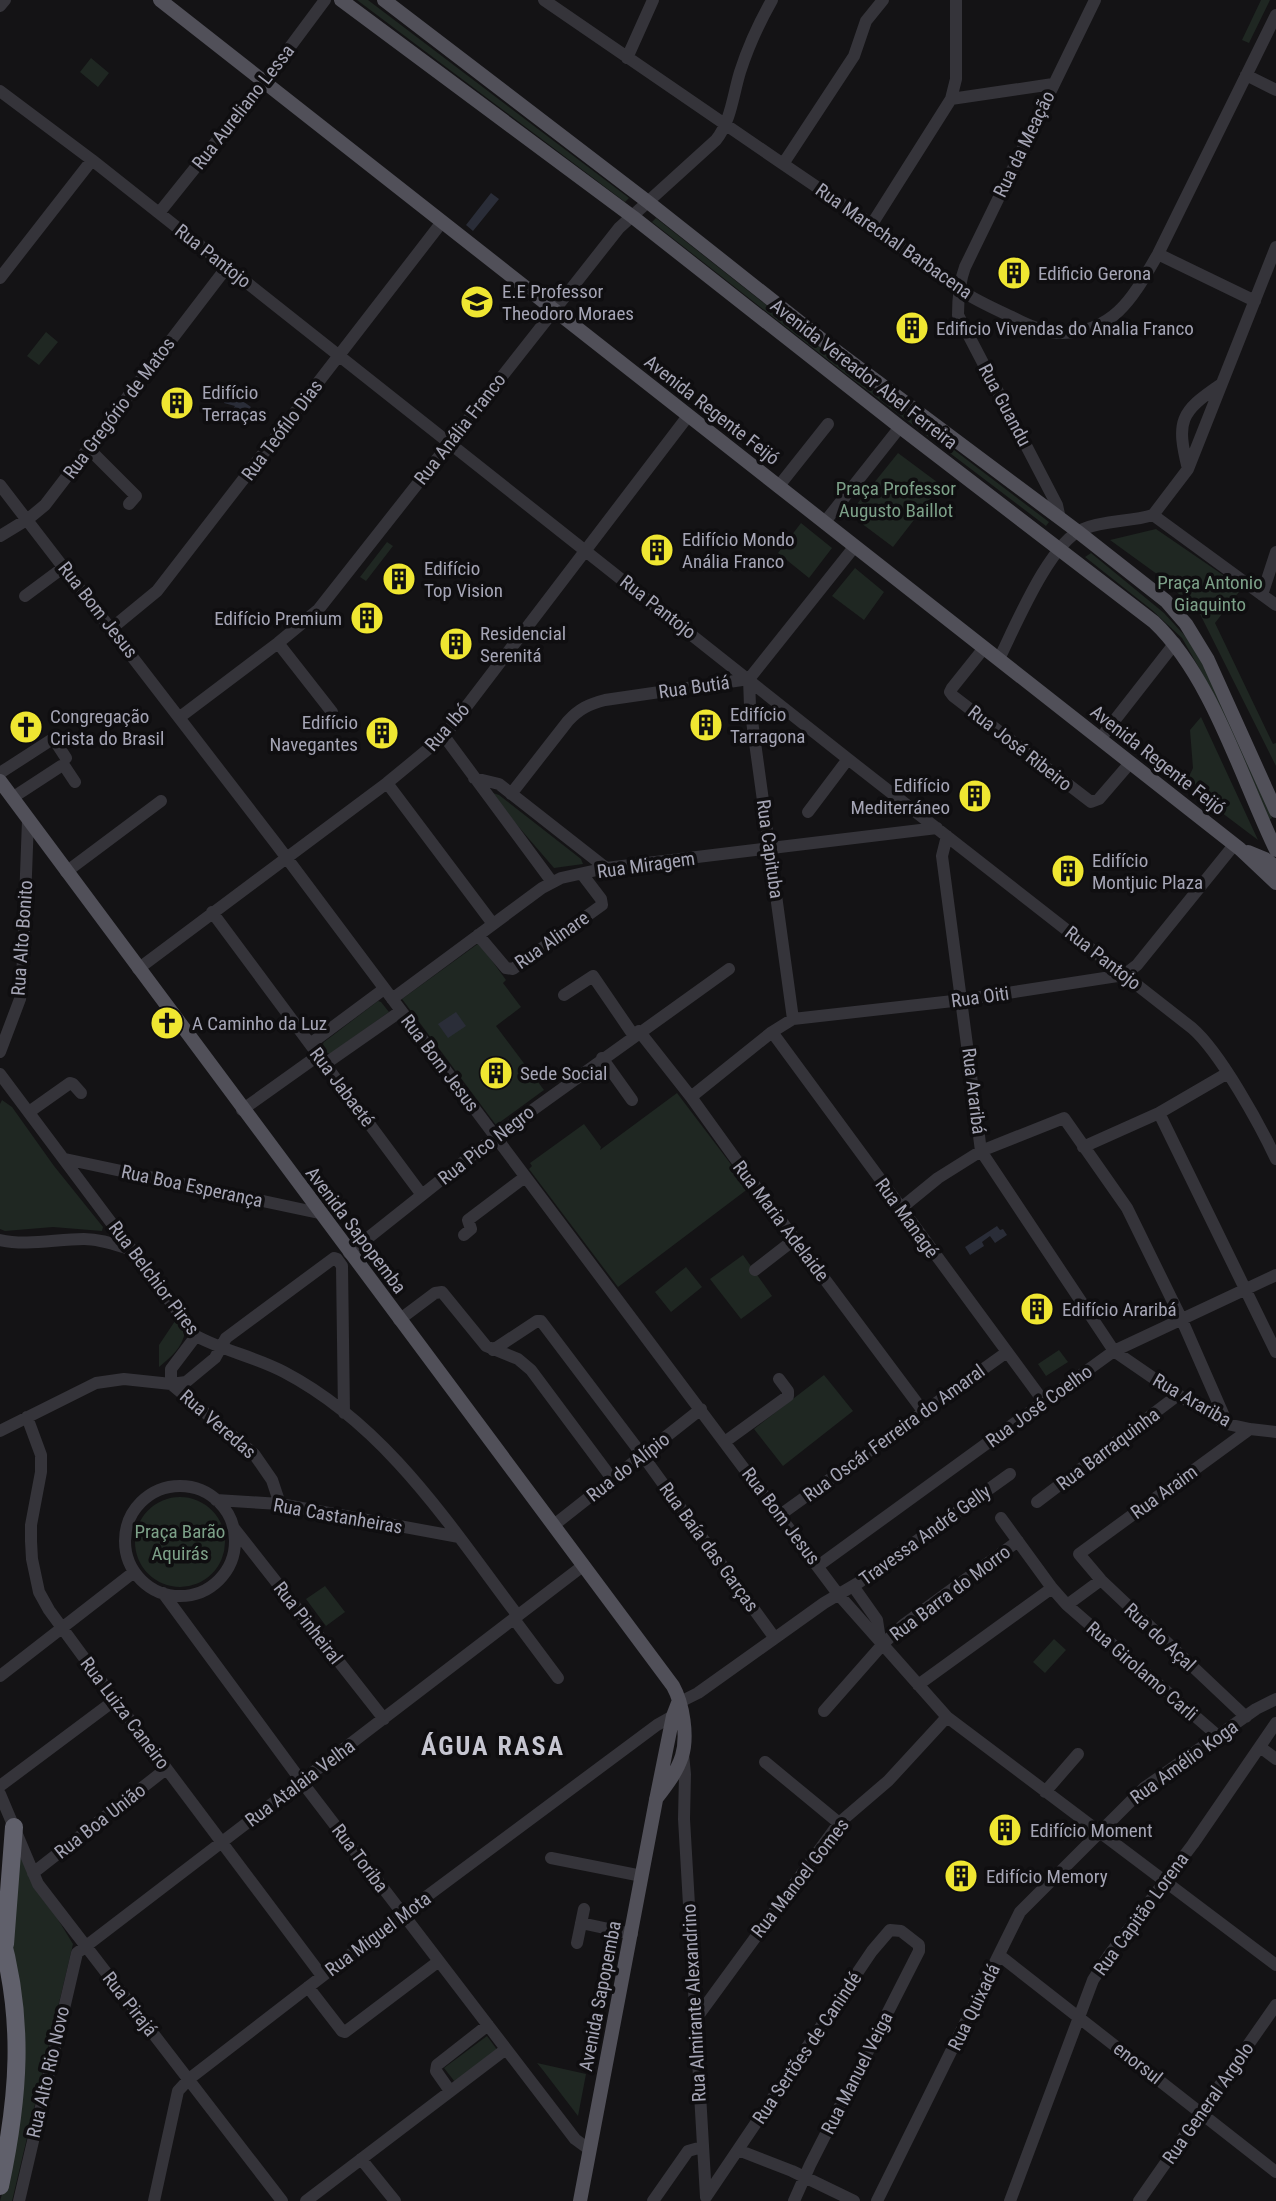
<svg xmlns="http://www.w3.org/2000/svg" width="1276" height="2201" viewBox="0 0 1276 2201" font-family="'Roboto Condensed',sans-serif">
  <rect width="100%" height="100%" fill="#141315"/>
  <path fill="#1f2722" d="M 357,0 L 368,0 L 629,198 L 625,202 Z
    M 1261,0 L 1270,0 L 1249,43 L 1242,40 Z
    M 91,58 L 109,73 L 98,87 L 80,72 Z
    M 656,218 L 850,371 L 1049,522 L 1046,526 L 847,375 L 652,222 Z
    M 46,332 L 58,342 L 39,365 L 27,356 Z
    M 898,453 L 941,485 L 893,547 L 849,514 Z
    M 801,523 L 832,548 L 809,578 L 778,553 Z
    M 1156,529 L 1242,588 L 1215,623 L 1273,744 L 1276,743 L 1276,766 L 1200,614 L 1161,577 L 1110,540 Z
    M 387,542 L 393,546 L 366,581 L 360,577 Z
    M 1091,553 L 1164,613 L 1186,637 L 1207,669 L 1272,818 L 1268,820 L 1202,673 L 1182,638 L 1152,610 L 1085,557 Z
    M 855,568 L 884,592 L 864,620 L 832,596 Z
    M 1201,717 L 1258,840 L 1185,785 L 1193,768 L 1190,730 Z
    M 493,793 L 499,795 L 581,859 L 583,864 L 554,868 L 493,797 Z
    M 479,943 L 506,980 L 503,983 L 521,1007 L 496,1026 L 544,1090 L 496,1125 L 402,999 Z
    M 378,1001 L 381,1002 L 389,1012 L 330,1054 L 325,1052 L 322,1046 L 324,1042 Z
    M 677,1093 L 749,1188 L 618,1287 L 529,1169 L 532,1166 L 530,1163 L 584,1124 L 601,1147 L 600,1150 Z
    M 2,1100 L 12,1107 L 54,1166 L 103,1227 L 102,1231 L 53,1227 L 5,1231 L 0,1229 L 0,1104 Z
    M 743,1255 L 772,1296 L 741,1319 L 710,1279 Z
    M 686,1267 L 702,1287 L 671,1312 L 655,1292 Z
    M 175,1321 L 185,1332 C 182,1348 171,1357 159,1367 L 159,1345 Z
    M 1059,1350 L 1068,1362 L 1046,1376 L 1038,1364 Z
    M 824,1375 L 853,1411 L 783,1466 L 754,1429 Z
    M135 1542a45 45 0 1 1 90 0a45 45 0 1 1-90 0Z
    M 325,1586 L 345,1612 L 326,1626 L 306,1599 Z
    M 1054,1639 L 1066,1650 L 1045,1673 L 1033,1662 Z
    M 19,1856 L 73,1944 L 12,2201 L 0,2201 L 10,2166 L 9,1943 Z
    M 487,2036 L 498,2051 L 455,2082 L 444,2068 Z
    M 537,2063 L 586,2074 L 578,2116 L 542,2069 Z"/>
  <path fill="#2a2d38" d="M 491,193 L 499,199 L 473,231 L 466,225 Z
    M 223,387 L 251,407 L 241,419 L 231,412 L 235,406 L 224,403 L 225,395 L 221,391 Z
    M 456,1012 L 466,1026 L 448,1038 L 438,1024 Z
    M 997,1226 L 1000,1230 L 1003,1229 L 1007,1235 L 995,1243 L 990,1236 L 982,1242 L 984,1246 L 970,1255 L 965,1247 Z"/>
  <g fill="none" stroke-linecap="round" stroke-linejoin="round">
    <path stroke="#35343a" stroke-width="12" d="M 544,0 C 649,72 753,144 858,215 C 893,239 925,268 960,290 C 977,301 995,309 1012,317 C 1027,325 1045,333 1062,333 C 1116,332 1134,295 1158,254 L 1276,15
      M 0,6 L 5,0
      M 627,58 L 653,0
      M 1246,75 L 1276,90
      M 0,91 L 92,160 L 848,759 L 1192,1028 C 1220,1052 1260,1125 1276,1159
      M 951,99 L 956,79 L 956,0
      M 783,164 L 854,56 L 866,21 L 883,0
      M 159,213 L 264,82 L 325,0
      M 872,224 L 951,99 L 1053,84
      M 1158,254 L 1255,301
      M 0,278 L 92,160
      M 88,448 L 136,496 L 129,504
      M 1188,469 C 1176,421 1180,412 1220,385
      M 0,485 L 277,845 L 838,1594 L 947,1717 L 1276,1965
      M 778,487 L 828,424
      M 1153,515 L 1276,605
      M 1060,519 L 1057,505 L 958,315 C 958,299 959,283 965,267 L 1095,0
      M 824,523 L 900,427
      M 0,536 L 28,519 L 45,505 L 227,267
      M 1262,595 L 1276,552
      M 25,596 L 64,567
      M 112,628 L 157,591 L 442,222
      M 278,643 L 332,712
      M 984,648 L 952,688 L 950,692 L 953,696 L 1091,802 L 1099,799 L 1130,763
      M 999,659 C 1015,627 1050,542 1083,529 C 1105,520 1130,522 1153,515 L 1188,469 L 1276,247
      M 749,679 L 750,706 L 793,1019
      M 180,717 L 278,643 L 318,610 L 619,228 L 716,140 C 731,121 733,95 740,72 C 748,47 759,23 772,0
      M 444,736 L 552,882
      M 1100,739 L 1175,643
      M 0,773 L 51,740 L 55,741 L 66,758
      M 474,778 L 499,784 L 606,868
      M 387,783 L 493,924
      M 511,794 L 568,721 C 579,709 589,704 605,700 L 749,679 L 855,546
      M 12,798 L 61,766 L 65,767 L 75,782
      M 808,812 L 848,759
      M 947,836 L 942,856 L 981,1151 L 1114,1351 L 1178,1395 L 1227,1424 L 1250,1429 L 1276,1432
      M 66,872 L 161,801
      M 212,912 L 422,1195
      M 478,935 L 506,968 L 513,969 L 602,905 L 601,899 L 582,874
      M 138,969 L 387,783 L 444,736 L 688,416
      M 564,995 L 593,976 L 634,1036
      M 392,999 L 542,888 L 561,878 L 606,868 L 937,828
      M 639,1031 L 691,1097 L 750,1179 L 923,1411
      M 772,1032 L 1044,1402
      M 310,1044 L 384,989
      M 0,1052 L 20,999 L 22,983 L 28,820
      M 602,1058 L 632,1100
      M 325,1064 L 401,1011
      M 0,1074 L 196,1336 C 224,1351 256,1357 284,1372 C 387,1426 450,1526 518,1616
      M 691,1097 L 772,1032 L 793,1019 L 962,1000 L 1124,975 L 1137,965 L 1234,845
      M 242,1110 L 319,1055
      M 29,1112 L 70,1083 L 73,1084 L 81,1093
      M 1159,1113 L 1276,1352
      M 1083,1147 L 1159,1113 L 1226,1074
      M 65,1159 L 319,1213
      M 900,1209 L 938,1178 L 981,1151 L 1064,1118 L 1127,1208 L 1181,1318 L 1227,1423
      M 464,1235 L 471,1229 L 468,1220 L 525,1177
      M 0,1240 C 27,1246 56,1239 84,1239 C 101,1239 116,1245 133,1250
      M 349,1253 L 495,1137 L 729,969
      M 755,1270 L 795,1239
      M 399,1320 L 435,1293 L 442,1292 L 486,1346 L 518,1359 L 531,1370 L 613,1480
      M 493,1350 L 537,1321 L 541,1321 L 643,1456 L 774,1637
      M 171,1384 L 254,1454 L 272,1480 L 280,1504
      M 171,1384 L 171,1369 L 196,1336
      M 27,1417 L 41,1455 L 41,1472 L 31,1525 L 31,1541 L 32,1559 L 39,1592 L 49,1610 L 115,1700 L 322,1976
      M 0,1431 L 96,1383 L 124,1379 L 171,1384 L 186,1382 L 215,1358 L 226,1338 L 334,1258 L 337,1259 L 342,1266 L 344,1413
      M 726,1441 L 788,1396 L 788,1391 L 779,1379
      M125 1541a55 55 0 1 1 110 0a55 55 0 1 1-110 0Z
      M 216,1500 L 280,1504 L 459,1537
      M 1037,1502 L 1178,1395
      M 780,1515 L 1007,1352
      M 1001,1518 L 1052,1588 L 1067,1605 L 1218,1736
      M 554,1525 L 701,1409
      M 233,1527 L 384,1719
      M 818,1566 L 1114,1351 L 1276,1275
      M 853,1586 L 877,1620 L 880,1640
      M 163,1593 L 302,1782 L 575,2139 L 590,2150
      M 1067,1605 L 1101,1580
      M 514,1619 L 558,1678
      M 0,1676 L 134,1572
      M 918,1685 L 1052,1588
      M 678,1703 L 698,1693 L 824,1603 L 858,1583 L 1010,1474
      M 824,1711 L 883,1644 L 903,1625 L 1018,1541
      M 1246,1717 L 1101,1580 L 1079,1554 L 1250,1429
      M 1260,1747 L 1276,1759
      M 683,1754 L 685,1774 L 684,1819 L 706,2197
      M 765,1762 L 839,1823
      M 0,1786 L 115,1700
      M 1045,1792 L 1078,1754
      M 0,1794 L 38,1884 L 282,2201
      M 551,1858 L 642,1876
      M 33,1873 L 166,1769
      M 581,1923 L 632,1934
      M 577,1943 L 584,1909
      M 999,1955 L 1276,2172
      M 308,1987 L 342,2031 L 345,2032 L 439,1961
      M 695,2020 L 839,1823 L 888,1781 L 947,1717
      M 450,2091 L 436,2071 L 437,2065 L 488,2025
      M 738,2150 L 792,2171 L 854,2201
      M 361,2159 L 395,2201
      M 706,2197 L 872,1951 L 890,1930 L 901,1931 L 919,1945 L 919,1951 L 810,2165 L 794,2201
      M 19,2201 L 77,1953 L 584,1565
      M 154,2201 L 178,2091 L 189,2079 L 403,1914 L 657,1725 L 673,1716 L 681,1716
      M 306,2201 L 506,2049
      M 653,2201 L 688,2151 L 702,2147
      M 877,2201 L 1020,1912 L 1144,1788 L 1256,1709 L 1276,1699
      M 1010,2201 L 1093,1980 L 1109,1955 L 1193,1844 L 1276,1723
      M 1139,2201 L 1276,2005"/>
    <path stroke="#515059" stroke-width="14" d="M 160,0 L 1240,849 L 1276,883
      M 341,0 L 633,217 L 900,427 L 1154,622 C 1212,677 1241,778 1276,850
      M 384,0 L 648,202 L 835,350 L 1077,531 L 1166,601 L 1186,624 L 1208,660 L 1276,811
      M 0,781 L 673,1686 C 683,1704 688,1736 682,1756 C 677,1772 666,1786 656,1799
      M 1248,852 L 1265,859 L 1276,867
      M 580,2201 L 656,1800 L 673,1716 L 678,1703"/>
    <path stroke="#60606b" stroke-width="18" d="M 0,1932 C 25,2021 19,2097 0,2186
      M 5,1944 L 14,1827"/>
  </g>
  <defs>
    <symbol id="building-disc" viewBox="-11 -11 22 22"><circle r="9.5" fill="#efe631" stroke="#0f0e10"/><path d="M-4-6H4V6H1V3H-1V6H-4ZM-2.5-4.3h1.7v1.8h-1.7ZM.8-4.3h1.7v1.8H.8ZM-2.5-1h1.7V.8h-1.7ZM.8-1h1.7V.8H.8Z" fill="#111"/></symbol>
    <symbol id="school-disc" viewBox="-11 -11 22 22"><circle r="9.5" fill="#efe631" stroke="#0f0e10"/><path d="M0-5L7-2L0 1L-7-2ZM-4 1L0 2.5L4 1V4Q0 6-4 4Z" fill="#111"/></symbol>
    <symbol id="church-disc" viewBox="-11 -11 22 22"><circle r="9.5" fill="#efe631" stroke="#0f0e10"/><path d="M-1.2-6h2.4v3.5h3.3v2.4h-3.3V6h-2.4V-.1h-3.3v-2.4h3.3Z" fill="#111"/></symbol>
  </defs>
  <g fill-rule="evenodd">
    <use href="#building-disc" x="995" y="254" width="38" height="38"/>
    <use href="#school-disc" x="458" y="283" width="38" height="38"/>
    <use href="#building-disc" x="893" y="309" width="38" height="38"/>
    <use href="#building-disc" x="158" y="384" width="38" height="38"/>
    <use href="#building-disc" x="638" y="531" width="38" height="38"/>
    <use href="#building-disc" x="380" y="560" width="38" height="38"/>
    <use href="#building-disc" x="348" y="599" width="38" height="38"/>
    <use href="#building-disc" x="437" y="625" width="38" height="38"/>
    <use href="#building-disc" x="687" y="706" width="38" height="38"/>
    <use href="#church-disc" x="7" y="708" width="38" height="38"/>
    <use href="#building-disc" x="363" y="714" width="38" height="38"/>
    <use href="#building-disc" x="956" y="777" width="38" height="38"/>
    <use href="#building-disc" x="1049" y="852" width="38" height="38"/>
    <use href="#church-disc" x="148" y="1004" width="38" height="38"/>
    <use href="#building-disc" x="477" y="1054" width="38" height="38"/>
    <use href="#building-disc" x="1018" y="1290" width="38" height="38"/>
    <use href="#building-disc" x="986" y="1811" width="38" height="38"/>
    <use href="#building-disc" x="942" y="1857" width="38" height="38"/>
  </g>
  <g text-anchor="middle" dominant-baseline="central" stroke-width="7" stroke-linejoin="round" paint-order="stroke">
    <g font-size="19" fill="#a5a5b5" stroke="#0f0e10">
      <text transform="translate(243 107) rotate(-52)">Rua Aureliano Lessa</text>
      <text transform="translate(1024 144) rotate(-64)">Rua da Meação</text>
      <text transform="translate(894 241) rotate(35)">Rua Marechal Barbacena</text>
      <text transform="translate(213 256) rotate(38)">Rua Pantojo</text>
      <text transform="translate(864 374) rotate(38)">Avenida Vereador Abel Ferreira</text>
      <text transform="translate(1005 405) rotate(62)">Rua Guandu</text>
      <text transform="translate(119 408) rotate(-53)">Rua Gregório de Matos</text>
      <text transform="translate(712 410) rotate(38)">Avenida Regente Feijó</text>
      <text transform="translate(460 429) rotate(-52)">Rua Anália Franco</text>
      <text transform="translate(282 430) rotate(-53)">Rua Teófilo Dias</text>
      <text transform="translate(658 607) rotate(38)">Rua Pantojo</text>
      <text transform="translate(98 610) rotate(52)">Rua Bom Jesus</text>
      <text transform="translate(694 687) rotate(-8)">Rua Butiá</text>
      <text transform="translate(447 727) rotate(-49)">Rua Ibó</text>
      <text transform="translate(1020 748) rotate(38)">Rua José Ribeiro</text>
      <text transform="translate(1158 760) rotate(38)">Avenida Regente Feijó</text>
      <text transform="translate(770 849) rotate(82)">Rua Capituba</text>
      <text transform="translate(646 865) rotate(-8)">Rua Miragem</text>
      <text transform="translate(22 938) rotate(-86)">Rua Alto Bonito</text>
      <text transform="translate(552 940) rotate(-35)">Rua Alinare</text>
      <text transform="translate(1103 958) rotate(38)">Rua Pantojo</text>
      <text transform="translate(980 997) rotate(-8)">Rua Oiti</text>
      <text transform="translate(440 1063) rotate(53)">Rua Bom Jesus</text>
      <text transform="translate(342 1087) rotate(53)">Rua Jabaeté</text>
      <text transform="translate(974 1091) rotate(83)">Rua Araribá</text>
      <text transform="translate(486 1145) rotate(-38)">Rua Pico Negro</text>
      <text transform="translate(192 1186) rotate(12)">Rua Boa Esperança</text>
      <text transform="translate(907 1218) rotate(54)">Rua Managé</text>
      <text transform="translate(781 1221) rotate(53)">Rua Maria Adelaide</text>
      <text transform="translate(356 1230) rotate(53)">Avenida Sapopemba</text>
      <text transform="translate(154 1278) rotate(53)">Rua Belchior Pires</text>
      <text transform="translate(1192 1400) rotate(30)">Rua Arariba</text>
      <text transform="translate(1039 1406) rotate(-36)">Rua José Coelho</text>
      <text transform="translate(218 1424) rotate(41)">Rua Veredas</text>
      <text transform="translate(894 1433) rotate(-36)">Rua Oscár Ferreira do Amaral</text>
      <text transform="translate(1108 1449) rotate(-37)">Rua Barraquinha</text>
      <text transform="translate(628 1467) rotate(-38)">Rua do Alípio</text>
      <text transform="translate(1164 1492) rotate(-36)">Rua Araim</text>
      <text transform="translate(338 1516) rotate(10)">Rua Castanheiras</text>
      <text transform="translate(781 1516) rotate(53)">Rua Bom Jesus</text>
      <text transform="translate(925 1535) rotate(-36)">Travessa André Gelly</text>
      <text transform="translate(709 1547) rotate(54)">Rua Baía das Garças</text>
      <text transform="translate(950 1593) rotate(-37)">Rua Barra do Morro</text>
      <text transform="translate(308 1623) rotate(52)">Rua Pinheiral</text>
      <text transform="translate(1160 1637) rotate(43)">Rua do Açal</text>
      <text transform="translate(1142 1671) rotate(41)">Rua Girolamo Carli</text>
      <text transform="translate(125 1713) rotate(53)">Rua Luiza Caneiro</text>
      <text transform="translate(1184 1762) rotate(-36)">Rua Amélio Koga</text>
      <text transform="translate(300 1783) rotate(-37)">Rua Atalaia Velha</text>
      <text transform="translate(100 1821) rotate(-38)">Rua Boa União</text>
      <text transform="translate(360 1858) rotate(53)">Rua Toriba</text>
      <text transform="translate(800 1878) rotate(-52)">Rua Manoel Gomes</text>
      <text transform="translate(1141 1914) rotate(-54)">Rua Capitão Lorena</text>
      <text transform="translate(378 1934) rotate(-37)">Rua Miguel Mota</text>
      <text transform="translate(600 1996) rotate(-79)">Avenida Sapopemba</text>
      <text transform="translate(694 2003) rotate(-93)">Rua Almirante Alexandrino</text>
      <text transform="translate(130 2004) rotate(52)">Rua Pirajá</text>
      <text transform="translate(974 2007) rotate(-64)">Rua Quixadá</text>
      <text transform="translate(807 2048) rotate(-56)">Rua Sertões de Canindé</text>
      <text transform="translate(1138 2063) rotate(38)">enorsul</text>
      <text transform="translate(48 2072) rotate(-77)">Rua Alto Rio Novo</text>
      <text transform="translate(857 2073) rotate(-63)">Rua Manuel Veiga</text>
      <text transform="translate(1208 2103) rotate(-55)">Rua General Argolo</text>
    </g>
    <g font-size="19" fill="#a5a5b5" stroke="#0f0e10" text-anchor="start">
      <text x="1038" y="273">Edificio Gerona</text>
      <text x="502" y="291">E.E Professor<tspan x="502" dy="22">Theodoro Moraes</tspan></text>
      <text x="936" y="328">Edificio Vivendas do Analia Franco</text>
      <text x="202" y="392">Edifício<tspan x="202" dy="22">Terraças</tspan></text>
      <text x="682" y="539">Edifício Mondo<tspan x="682" dy="22">Anália Franco</tspan></text>
      <text x="424" y="568">Edifício<tspan x="424" dy="22">Top Vision</tspan></text>
      <text x="342" y="618" text-anchor="end">Edifício Premium</text>
      <text x="480" y="633">Residencial<tspan x="480" dy="22">Serenitá</tspan></text>
      <text x="730" y="714">Edifício<tspan x="730" dy="22">Tarragona</tspan></text>
      <text x="50" y="716">Congregação<tspan x="50" dy="22">Crista do Brasil</tspan></text>
      <text x="358" y="722" text-anchor="end">Edifício<tspan x="358" dy="22">Navegantes</tspan></text>
      <text x="950" y="785" text-anchor="end">Edifício<tspan x="950" dy="22">Mediterráneo</tspan></text>
      <text x="1092" y="860">Edifício<tspan x="1092" dy="22">Montjuic Plaza</tspan></text>
      <text x="192" y="1023">A Caminho da Luz</text>
      <text x="520" y="1073">Sede Social</text>
      <text x="1062" y="1309">Edifício Araribá</text>
      <text x="1030" y="1830">Edifício Moment</text>
      <text x="986" y="1876">Edifício Memory</text>
    </g>
    <g font-size="19" fill="#7ca088" stroke="#0f0e10">
      <text x="896" y="488">Praça Professor<tspan x="896" dy="22">Augusto Baillot</tspan></text>
      <text x="1210" y="582">Praça Antonio<tspan x="1210" dy="22">Giaquinto</tspan></text>
      <text x="180" y="1531">Praça Barão<tspan x="180" dy="22">Aquirás</tspan></text>
    </g>
    <g font-size="26" font-weight="bold" letter-spacing="2" fill="#c6c6d1" stroke="#0f0e10">
      <text x="493" y="1746">ÁGUA RASA</text>
    </g>
  </g>
</svg>
